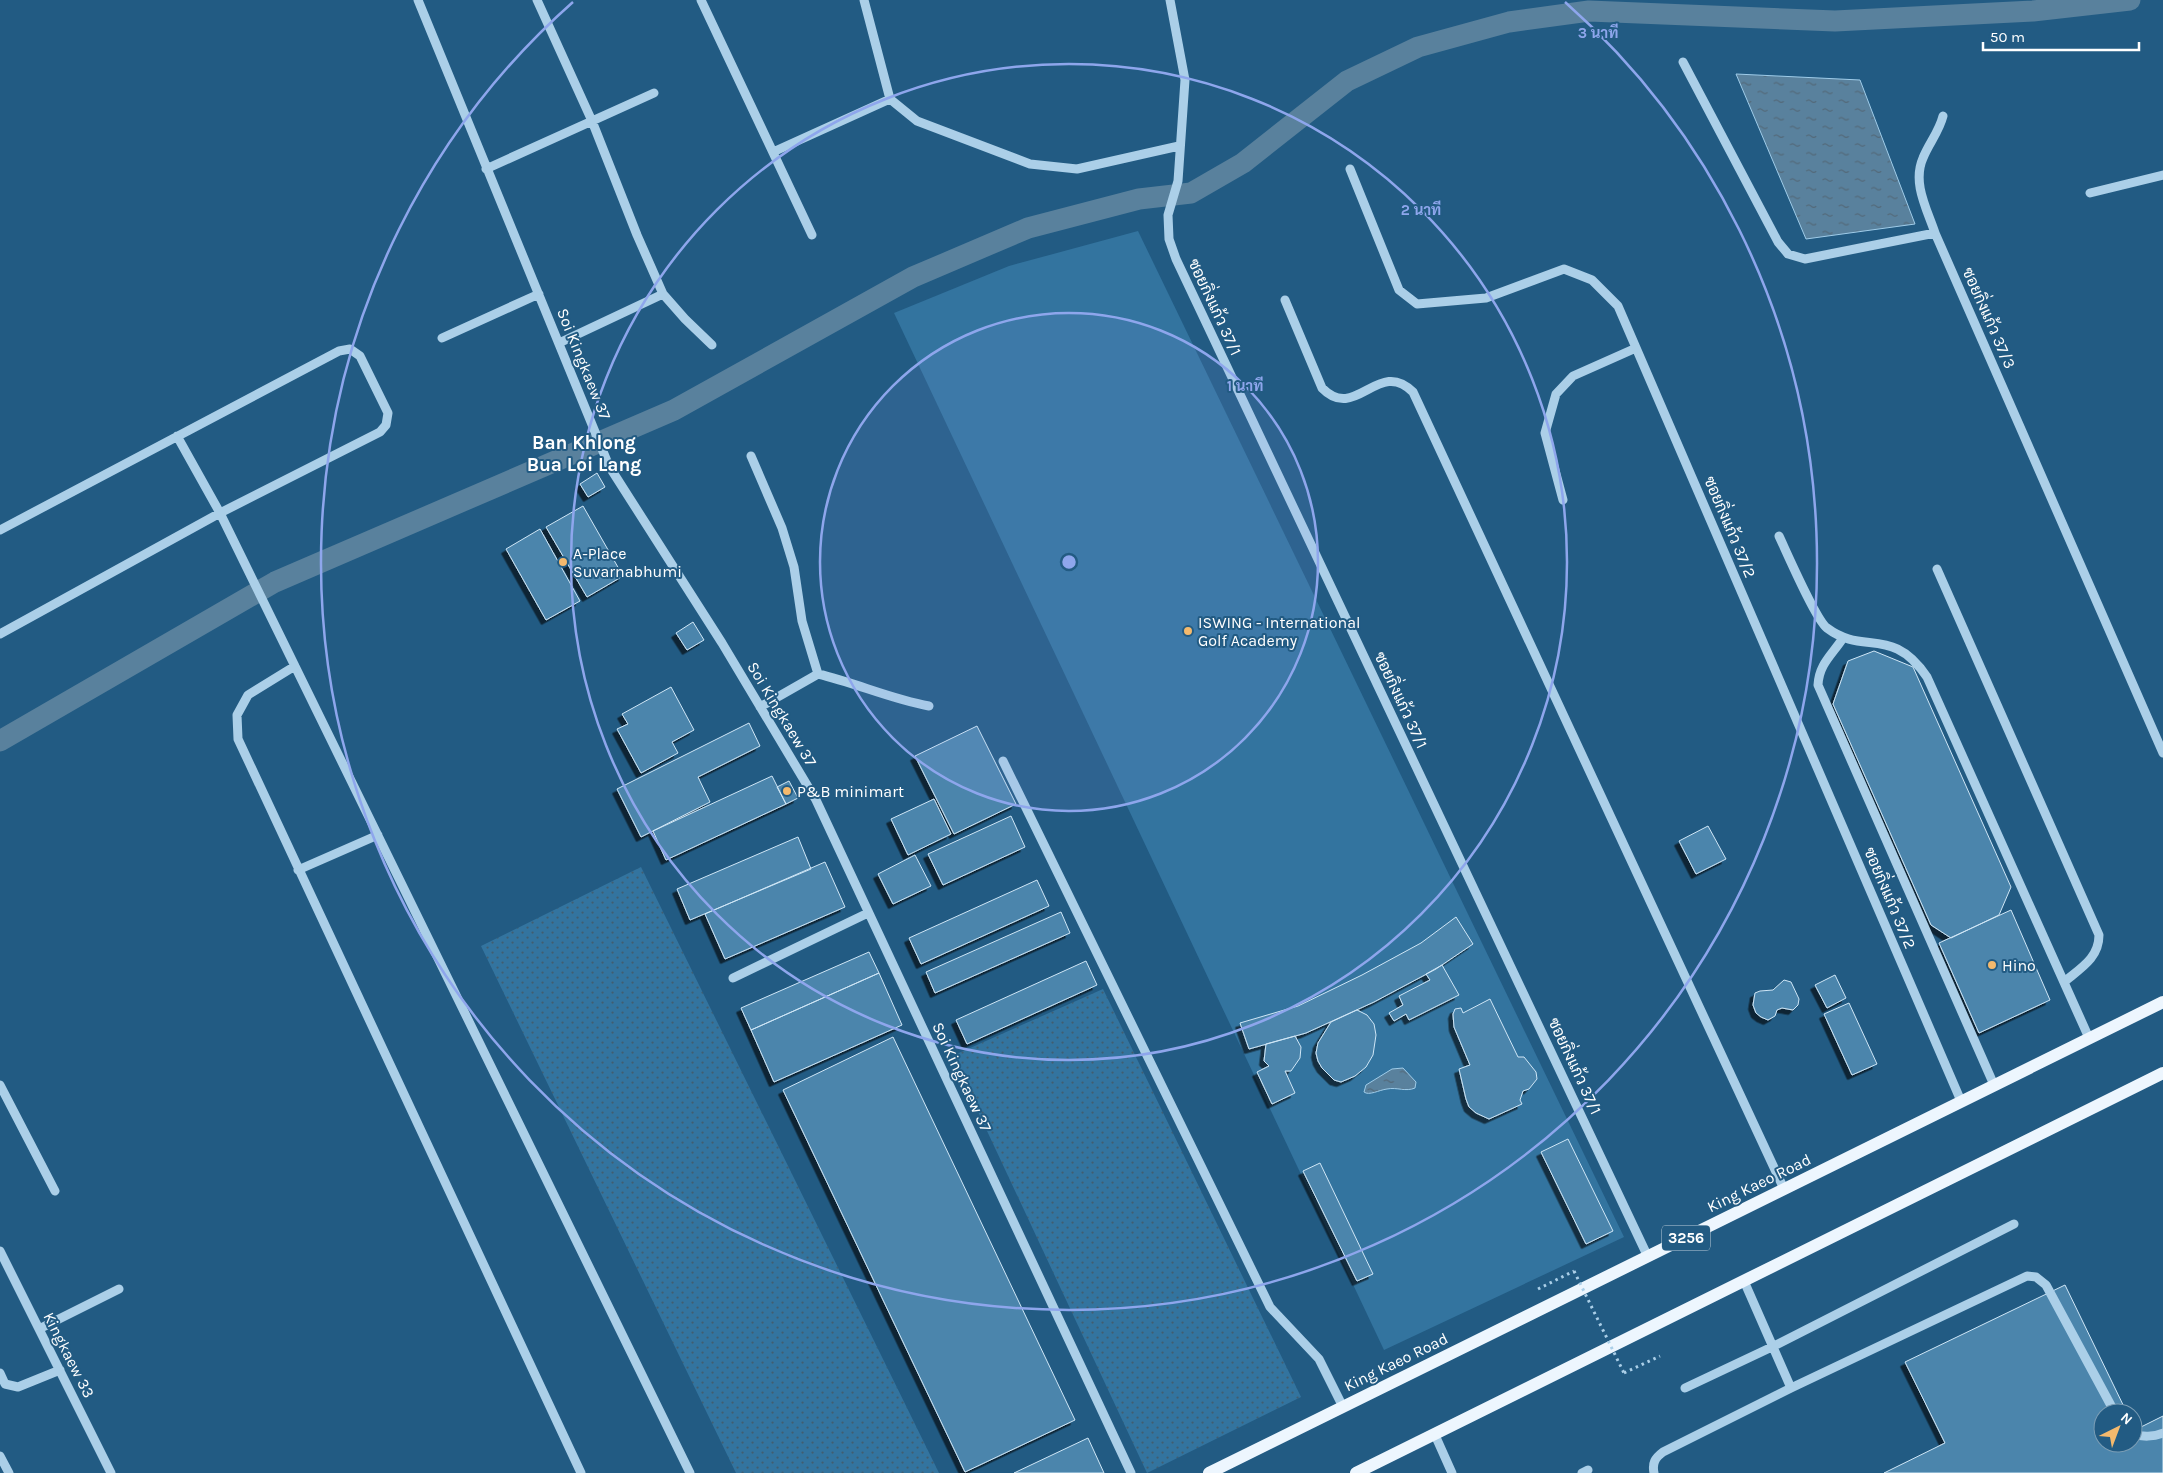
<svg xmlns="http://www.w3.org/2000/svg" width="2163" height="1473" viewBox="0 0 2163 1473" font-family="Karla,Sarabun,sans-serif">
  <defs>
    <pattern id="green-dots" width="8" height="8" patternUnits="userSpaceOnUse" patternTransform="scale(1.25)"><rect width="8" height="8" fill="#33749f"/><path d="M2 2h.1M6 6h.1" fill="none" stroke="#415e71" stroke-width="1.8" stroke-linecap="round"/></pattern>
    <pattern id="water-ripples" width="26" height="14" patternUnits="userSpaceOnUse" patternTransform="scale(1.25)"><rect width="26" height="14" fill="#59819d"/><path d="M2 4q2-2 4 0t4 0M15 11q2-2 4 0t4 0" fill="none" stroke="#536979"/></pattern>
    <filter id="shadow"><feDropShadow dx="-4.5" dy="4.5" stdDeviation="0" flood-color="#0009"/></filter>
  </defs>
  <rect width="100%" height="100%" fill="#225b83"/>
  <path fill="url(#green-dots)" d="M 641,867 L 939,1473 L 736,1473 L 481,946 Z
    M 1103,989 L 1301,1397 L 1147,1473 L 952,1056 Z"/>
  <path fill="#33749f" d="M 1138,231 L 1624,1237 L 1384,1350 L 894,313 L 1009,266 Z"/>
  <path fill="url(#water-ripples)" stroke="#9fcce9" d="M 1736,74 L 1860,80 L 1915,224 L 1806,239 Z
    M 1403,1068 L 1416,1082 L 1415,1088 C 1406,1092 1397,1087 1387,1089 C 1379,1090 1369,1096 1364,1092 L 1366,1085 L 1392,1069 Z"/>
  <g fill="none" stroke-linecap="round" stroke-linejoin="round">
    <path stroke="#59819d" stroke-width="21" d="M 0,741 L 275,582 L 674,410 L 913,277 L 1028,228 L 1139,199 L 1191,193 L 1243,163 L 1347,81 L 1418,47 L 1509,22 L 1589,11 L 1835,21 L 2033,11 L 2130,0"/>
  </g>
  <path fill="#4b85ac" stroke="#cfe6f6" filter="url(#shadow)" d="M 597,473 L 605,487 L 588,497 L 580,484 Z
    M 583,506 L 623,576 L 587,597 L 546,527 Z
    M 540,529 L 580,601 L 546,620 L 506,549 Z
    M 693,622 L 704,640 L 687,650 L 676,633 Z
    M 1874,651 L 1913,667 L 2011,887 L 1999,915 L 1951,938 L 1931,925 L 1833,704 L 1848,661 Z
    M 671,687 L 694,730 L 672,742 L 678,753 L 641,773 L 617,729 L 628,724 L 622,714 Z
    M 749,723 L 760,746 L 698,777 L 710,802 L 641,837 L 617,789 Z
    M 977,726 L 1016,804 L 954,834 L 915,756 Z
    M 772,776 L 786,804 L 666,860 L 653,831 Z
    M 789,781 L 798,798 L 786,804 L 777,787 Z
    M 934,799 L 951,834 L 908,855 L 891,819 Z
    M 1011,816 L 1025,847 L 943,885 L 928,854 Z
    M 1708,826 L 1726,859 L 1696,874 L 1679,841 Z
    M 798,837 L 811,869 L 690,920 L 677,889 Z
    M 915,855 L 931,886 L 893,904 L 878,874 Z
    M 825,862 L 845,907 L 725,959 L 705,914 Z
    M 1037,880 L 1049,906 L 921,964 L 909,938 Z
    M 2011,910 L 2050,1000 L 1979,1033 L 1939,943 Z
    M 1061,912 L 1070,933 L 935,993 L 926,972 Z
    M 1456,917 L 1473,944 L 1436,969 L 1374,1002 L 1306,1033 L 1249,1049 L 1240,1023 L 1298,1006 L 1362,975 L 1421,943 Z
    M 869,952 L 879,973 L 751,1030 L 741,1008 Z
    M 1086,961 L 1097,985 L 967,1044 L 956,1020 Z
    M 1442,965 L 1459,995 L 1409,1020 L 1406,1014 L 1394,1021 L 1389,1013 L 1403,1005 L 1399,996 L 1430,980 L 1426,974 Z
    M 879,973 L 902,1025 L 774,1082 L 751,1030 Z
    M 1835,975 L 1846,998 L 1827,1008 L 1815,985 Z
    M 1784,980 L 1791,982 L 1799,999 L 1798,1005 L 1793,1010 L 1782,1008 L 1777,1010 L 1775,1016 L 1768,1020 L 1761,1017 L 1756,1013 L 1753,1005 L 1755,993 L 1760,991 L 1773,990 Z
    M 1490,999 L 1518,1057 L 1524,1057 L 1536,1072 L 1537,1079 L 1529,1089 L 1523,1091 L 1520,1100 L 1522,1104 L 1489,1119 L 1476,1113 L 1469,1107 L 1466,1099 L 1459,1069 L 1470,1065 L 1454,1027 L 1453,1014 L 1455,1009 L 1461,1008 L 1463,1013 Z
    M 1849,1003 L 1877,1064 L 1852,1075 L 1824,1014 Z
    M 1357,1010 L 1367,1015 L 1374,1024 L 1376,1035 L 1373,1055 L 1366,1067 L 1355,1076 L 1341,1082 L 1334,1080 L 1322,1068 L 1318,1061 L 1316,1053 L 1318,1043 L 1331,1022 Z
    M 1295,1036 L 1301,1047 L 1300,1058 L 1291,1071 L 1285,1071 L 1295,1093 L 1272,1104 L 1257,1072 L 1269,1066 L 1264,1061 L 1266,1044 Z
    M 893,1037 L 1075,1420 L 965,1472 L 783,1090 Z
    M 1568,1139 L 1613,1231 L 1586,1244 L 1541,1152 Z
    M 1320,1163 L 1373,1274 L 1357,1281 L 1303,1171 Z
    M 2065,1285 L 2127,1413 L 2103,1413 L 2103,1443 L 2133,1443 L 2133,1425 L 2135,1430 L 2163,1416 L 2163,1473 L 1884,1473 L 1945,1443 L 1905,1362 Z
    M 1088,1438 L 1104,1473 L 1014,1473 Z"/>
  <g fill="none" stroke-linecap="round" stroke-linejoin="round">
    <path stroke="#abcfe8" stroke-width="3" stroke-dasharray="2.5 4" stroke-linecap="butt" d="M 1538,1289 L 1574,1271
      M 1624,1373 L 1660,1356"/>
    <path stroke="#abcfe8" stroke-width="9" d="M 418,0 L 609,466 L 722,643 L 816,800 L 1131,1473
      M 537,0 L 592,121 L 637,235 L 663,294 L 685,319 L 712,345
      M 701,0 L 812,235
      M 864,0 L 890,99 L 917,121 L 1030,164 L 1077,169 L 1179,146
      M 1170,0 L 1185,80 L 1178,181 L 1168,215 L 1169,239 L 1176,259 L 1648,1257
      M 1683,62 L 1778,242 L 1788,254 L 1805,259 L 1935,233 L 2163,753
      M 773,152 L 890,99
      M 486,169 L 654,93
      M 1350,169 L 1399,290 L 1417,304 L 1486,298 L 1564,269 L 1592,280 L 1618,306 L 1961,1101
      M 2090,193 L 2163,175
      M 1935,233 C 1927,209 1912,183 1923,158 C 1929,143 1939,132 1943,116
      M 1285,300 L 1322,388 C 1356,423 1378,357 1413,392 L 1784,1189
      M 442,338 L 539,294
      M 559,343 L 663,294
      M 177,436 L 220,513 L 690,1473
      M 751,456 L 782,528 L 794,567 L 802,621 L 818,674
      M 1563,500 L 1545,433 L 1556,394 L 1573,376 L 1636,348
      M 0,530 L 339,351 L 350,349 L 360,356 L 388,413 L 386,425 L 380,432 L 220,513 L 0,634
      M 1779,536 C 1787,553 1816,620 1827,628 C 1864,656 1892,625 1927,677 L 2089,1038
      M 1937,569 L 2099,935 C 2099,958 2081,968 2064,982
      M 1843,638 C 1832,655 1819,664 1818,685 L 1994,1085
      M 295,666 L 248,695 L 237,715 L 238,739 L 581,1473
      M 760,707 L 818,674 C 856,683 891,699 929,706
      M 1003,761 L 1270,1307 L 1319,1359 L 1343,1407
      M 298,870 L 378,835
      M 733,978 L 868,913
      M 0,1085 L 55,1191
      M 0,1251 L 111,1473
      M 1744,1281 L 1791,1388
      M 39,1329 L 119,1289
      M 0,1373 L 5,1384 L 18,1387 L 60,1370
      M 1685,1388 L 1774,1346 L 2014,1224
      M 2133,1434 C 2142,1437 2154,1437 2163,1433
      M 1435,1435 L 1452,1473
      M 0,1456 L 9,1473
      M 1582,1473 L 1588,1470
      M 1654,1473 C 1652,1463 1655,1458 1663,1452 L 1791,1388 L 2027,1276 L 2036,1277 L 2046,1285 L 2115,1413"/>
    <path stroke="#edf6fe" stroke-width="12" d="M 1209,1473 L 2163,1002
      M 1356,1473 L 2163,1073"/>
    <path stroke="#abcfe8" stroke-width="3" stroke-dasharray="2.5 4" stroke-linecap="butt" d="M 1574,1271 L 1624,1373"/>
  </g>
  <circle cx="1069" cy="562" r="249" fill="#8ea6ec" fill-opacity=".12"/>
  <g fill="none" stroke="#8ea6ec" stroke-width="2.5">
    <circle cx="1069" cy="562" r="249"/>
    <circle cx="1069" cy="562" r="498"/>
    <path d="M1565 2A748 748 0 1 1 573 2"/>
  </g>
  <g fill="#f4b96d" stroke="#225b83" stroke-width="2">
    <circle cx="563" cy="562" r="5"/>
    <circle cx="1188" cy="631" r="5"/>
    <circle cx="787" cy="791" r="5"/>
    <circle cx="1992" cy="965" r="5"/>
  </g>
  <g text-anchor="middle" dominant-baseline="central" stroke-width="4" stroke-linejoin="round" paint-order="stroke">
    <rect fill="#225b83" stroke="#bdceda" stroke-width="1" x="1662" y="1225.5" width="48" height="25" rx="4"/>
    <g font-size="15" font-weight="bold" fill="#fff">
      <text x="1686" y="1238">3256</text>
    </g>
    <g font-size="16" fill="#fff" stroke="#225b83">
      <text transform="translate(1215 307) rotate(65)">ซอยกิ่งแก้ว 37/1</text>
      <text transform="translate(1989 318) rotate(66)">ซอยกิ่งแก้ว 37/3</text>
      <text transform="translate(584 364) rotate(68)">Soi Kingkaew 37</text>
      <text transform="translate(1730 527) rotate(67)">ซอยกิ่งแก้ว 37/2</text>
      <text transform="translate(1401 700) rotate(65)">ซอยกิ่งแก้ว 37/1</text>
      <text transform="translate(782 714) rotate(59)">Soi Kingkaew 37</text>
      <text transform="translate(1890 898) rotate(67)">ซอยกิ่งแก้ว 37/2</text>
      <text transform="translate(1575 1066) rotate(65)">ซอยกิ่งแก้ว 37/1</text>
      <text transform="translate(962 1077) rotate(65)">Soi Kingkaew 37</text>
      <text transform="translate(1759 1183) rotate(-26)">King Kaeo Road</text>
      <text transform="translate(69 1355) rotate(63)">Kingkaew 33</text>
      <text transform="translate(1396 1362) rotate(-26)">King Kaeo Road</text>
    </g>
    <g font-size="16" fill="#fff" stroke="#225b83" text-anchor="start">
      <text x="573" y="553">A-Place<tspan x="573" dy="18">Suvarnabhumi</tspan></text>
      <text x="1198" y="622">ISWING - International<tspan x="1198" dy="18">Golf Academy</tspan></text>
      <text x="797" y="791">P&amp;B minimart</text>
      <text x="2002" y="965">Hino</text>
    </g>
    <g font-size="19" font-weight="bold" fill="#fff" stroke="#225b83">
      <text x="584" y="443">Ban Khlong<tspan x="584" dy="22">Bua Loi Lang</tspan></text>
    </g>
  </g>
  <circle cx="1069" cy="562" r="8" fill="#8ea6ec" stroke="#225b83" stroke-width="2.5"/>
  <g font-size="15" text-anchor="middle" font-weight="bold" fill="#8ea6ec" stroke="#225b83" stroke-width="4" stroke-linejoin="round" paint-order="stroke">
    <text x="1598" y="38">3 นาที</text>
    <text x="1421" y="215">2 นาที</text>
    <text x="1245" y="391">1 นาที</text>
  </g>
  <g transform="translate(2118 1428) rotate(42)"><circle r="24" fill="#225b83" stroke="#7a9db5"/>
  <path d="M0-4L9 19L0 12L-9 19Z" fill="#f4b96d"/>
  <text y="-8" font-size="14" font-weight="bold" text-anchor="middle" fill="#ffffff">N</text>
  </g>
  <path d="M1983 42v8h156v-8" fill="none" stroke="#ffffff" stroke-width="2.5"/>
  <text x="1990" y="42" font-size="15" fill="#ffffff" stroke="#225b83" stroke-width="4" paint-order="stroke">50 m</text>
</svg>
